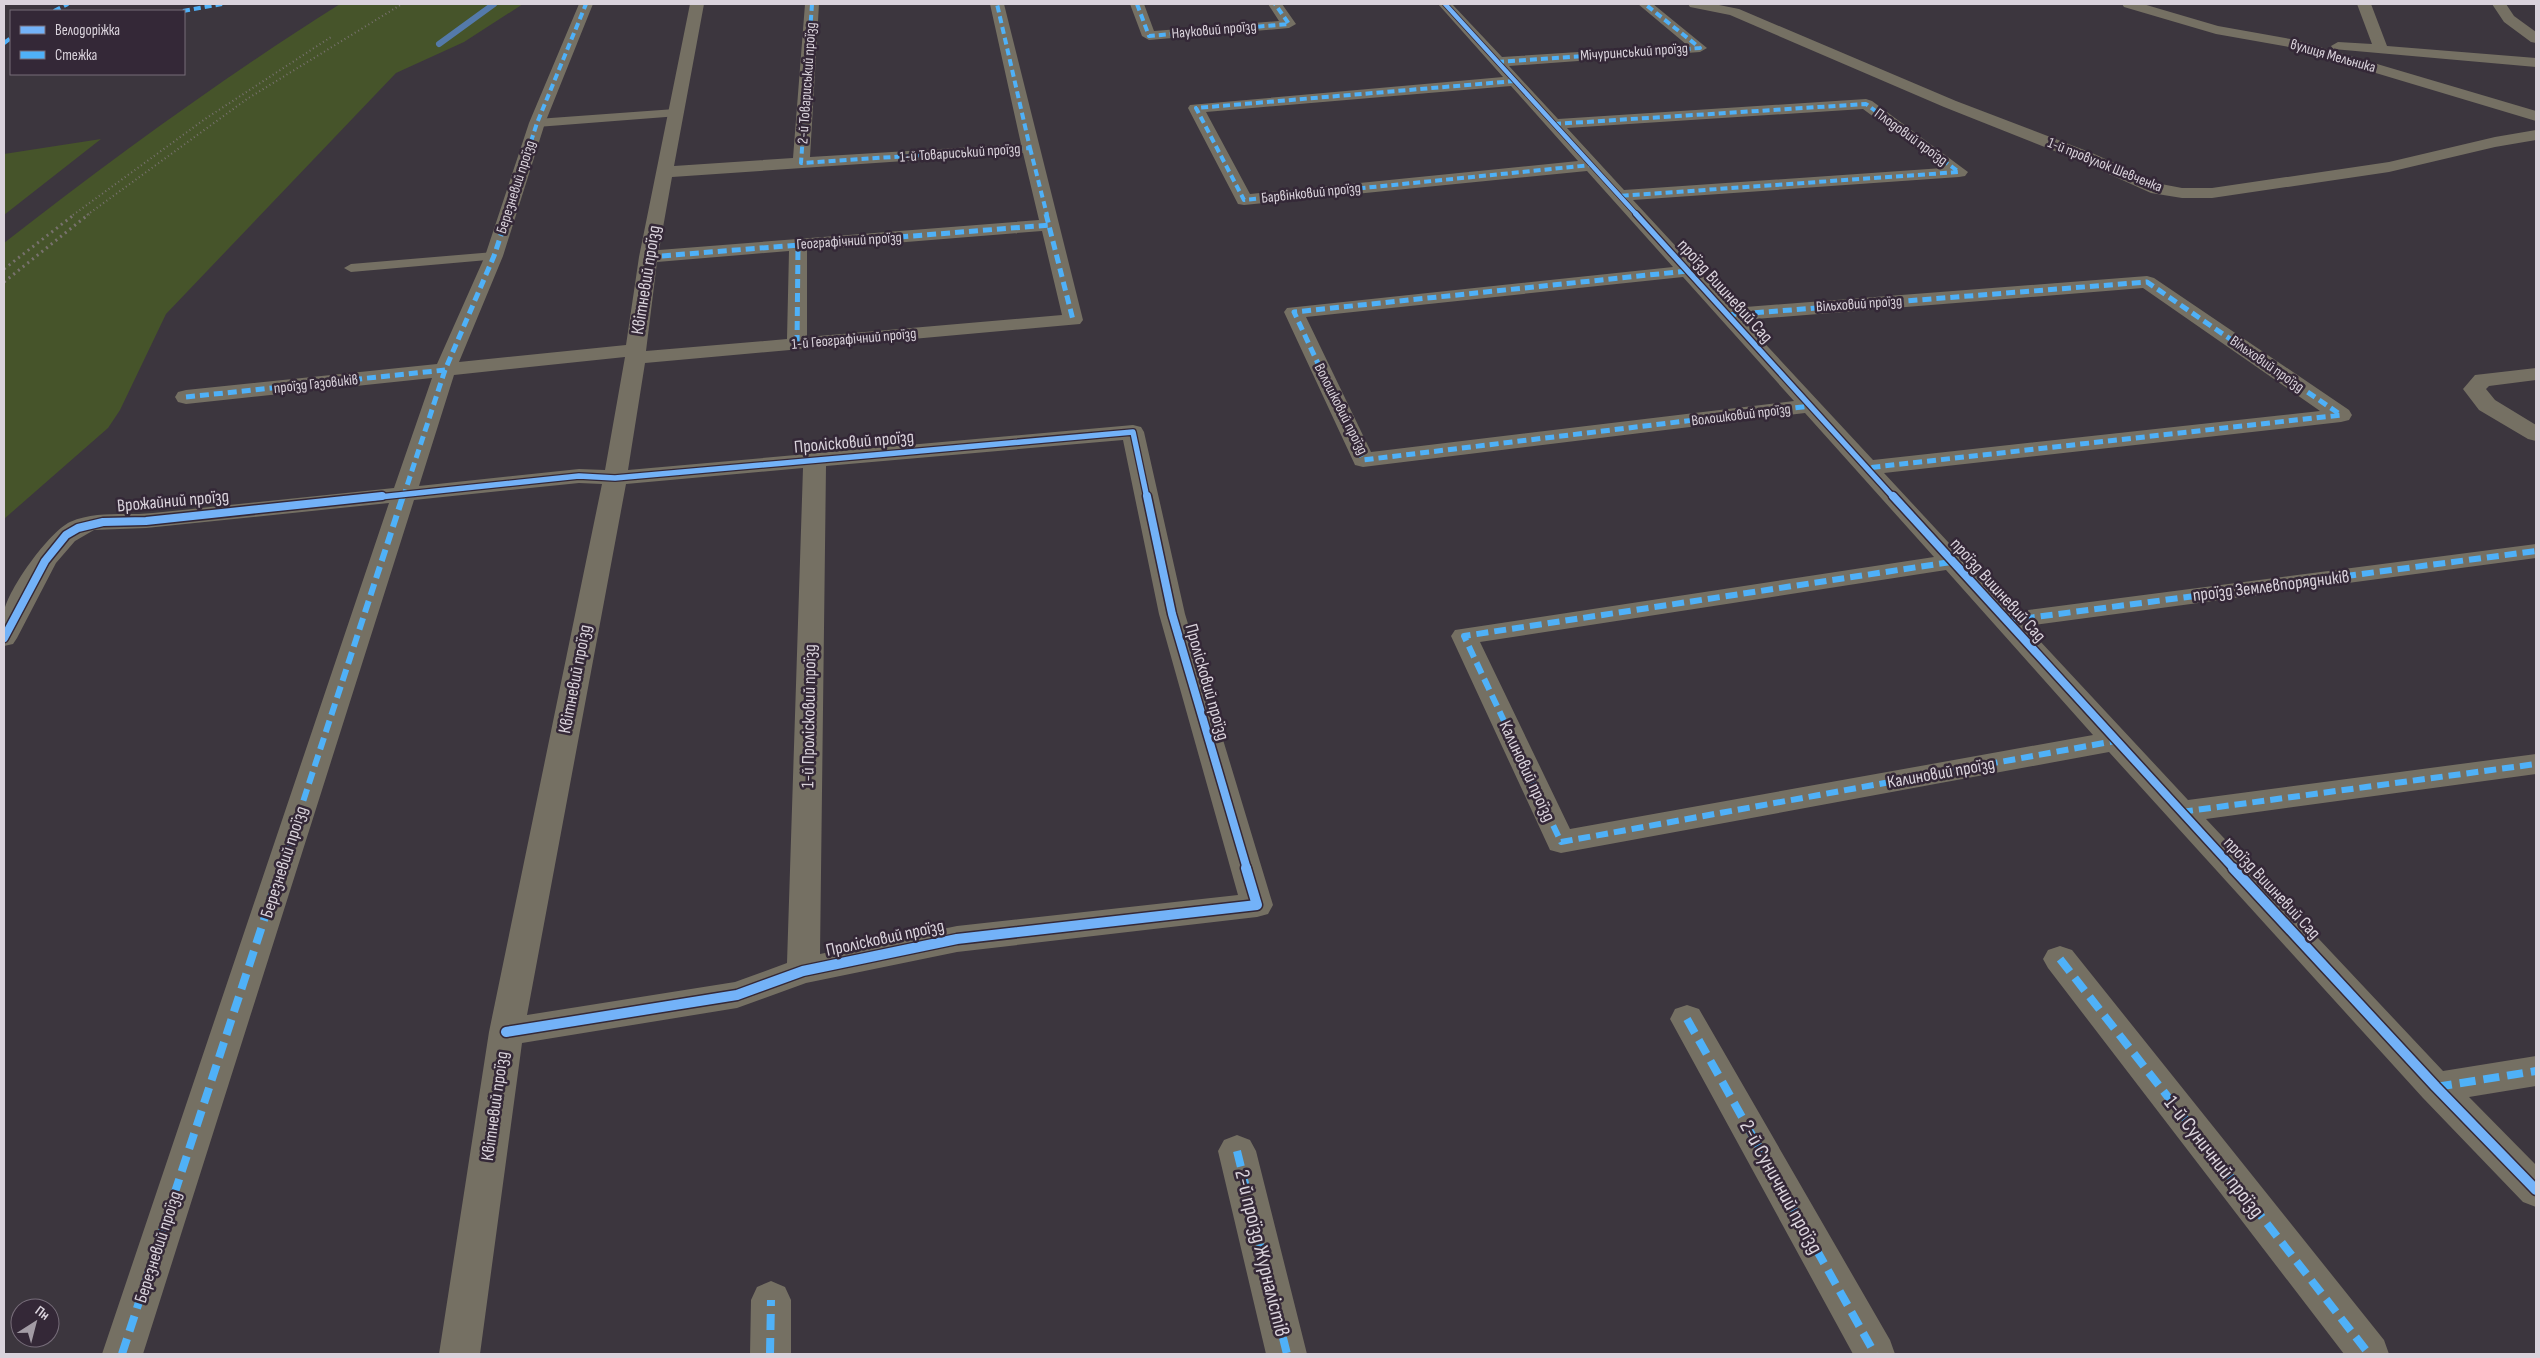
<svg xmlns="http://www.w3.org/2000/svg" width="2540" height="1358" viewBox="0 0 2540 1358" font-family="'Sofia Sans Condensed',sans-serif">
  <rect width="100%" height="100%" fill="#3c363e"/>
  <path fill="#46542a" d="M 340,4 L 523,4 L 464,42 L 396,73 L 166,314 L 120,410 L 108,428 L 4,519 L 4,243 C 112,159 224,77 340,4 Z
    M 101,139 L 4,215 L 4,154 Z"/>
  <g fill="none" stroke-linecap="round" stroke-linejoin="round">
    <path stroke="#547aaa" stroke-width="6" d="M 439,44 L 494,4"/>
    <path fill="#757063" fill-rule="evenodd" d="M 675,109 L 681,113 L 679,116 L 537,127 L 531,123 L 537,119 Z
      M 494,252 L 501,256 L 499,259 L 351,272 L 344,268 L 351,264 Z"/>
    <path fill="#757063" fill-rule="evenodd" d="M 579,4 L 593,4 L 545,123 L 503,256 L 459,362 L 626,345 L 639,257 L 690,4 L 704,4 L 674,166 L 793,158 L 805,4 L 819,4 L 810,157 L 1021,144 L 990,4 L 1004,4 L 1083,320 L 1080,324 L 645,363 L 628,470 L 1133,425 L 1141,427 L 1144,432 L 1185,614 L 1273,905 L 1268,914 L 1257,917 L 957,952 L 806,983 L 737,1008 L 522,1043 L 480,1354 L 439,1354 L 489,1032 L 602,484 L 579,483 L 414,500 L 143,1354 L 102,1354 L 389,503 L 146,528 L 94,530 L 75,541 L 56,563 L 17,638 L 13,644 L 4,646 C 3,636 2,622 4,612 C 8,589 49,532 70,522 C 97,510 125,516 153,513 C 233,505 314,496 394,488 L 432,378 L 186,404 L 178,402 L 175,397 L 178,392 L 186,390 L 437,364 L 485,256 L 529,123 ZM 1023,153 L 1039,220 L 659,250 L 672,177 ZM 1042,231 L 1062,315 L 807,337 L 807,250 ZM 789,251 L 787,339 L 646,351 L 657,262 ZM 625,357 L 605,470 L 579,469 L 419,486 L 454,375 ZM 1123,440 L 1159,614 L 1238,895 L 957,926 L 820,954 L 826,466 ZM 803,468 L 787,963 L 735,982 L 527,1015 L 626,484 Z
      M 1130,4 L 1144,4 L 1154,31 L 1279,21 L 1268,4 L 1282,4 L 1296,24 L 1289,28 L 1149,40 L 1142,36 Z
      M 1438,4 L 1452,4 L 1502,57 L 1687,45 L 1638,4 L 1653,4 L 1707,48 L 1700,52 L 1509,66 L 1558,119 L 1866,99 L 1872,101 L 1968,172 L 1965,176 L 1959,177 L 1633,200 L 1733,308 L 2147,276 L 2154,278 L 2349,410 L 2352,415 L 2349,420 L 2341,422 L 1884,473 L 2013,612 L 2536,544 L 2536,558 L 2026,626 L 2188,800 L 2536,754 L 2536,774 L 2206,819 L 2443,1071 L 2536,1056 L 2536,1086 L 2469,1097 L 2536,1165 L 2536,1207 L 2523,1202 L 2423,1098 L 2109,752 L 1561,853 L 1550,850 L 1451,636 L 1455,630 L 1934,557 L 1805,413 L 1363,467 L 1355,465 L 1284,312 L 1287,308 L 1673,267 L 1587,171 L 1244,205 L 1238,204 L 1188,108 L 1190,105 L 1503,77 ZM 1511,86 L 1578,161 L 1250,194 L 1206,112 ZM 1863,109 L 1943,168 L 1624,190 L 1567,128 ZM 1683,277 L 1794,401 L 1371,452 L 1306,317 ZM 2143,288 L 2320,411 L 1873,460 L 1743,320 ZM 1946,570 L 2093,735 L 1570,829 L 1480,642 Z
      M 1688,4 L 1714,4 L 1739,9 L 1956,101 L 2092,153 L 2161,184 L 2182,188 L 2212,188 L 2389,162 L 2495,137 L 2536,130 L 2536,140 L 2495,147 L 2389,172 L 2212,198 L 2182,198 L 2151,193 L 2080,161 L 1944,107 L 1730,15 L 1690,7 Z
      M 2122,4 L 2143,4 L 2218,26 L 2296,40 L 2536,111 L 2536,121 L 2289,47 L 2216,34 L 2124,7 Z
      M 2357,4 L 2371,4 L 2387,46 L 2536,58 L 2536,67 L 2333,49 L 2331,46 L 2338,42 L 2372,44 Z
      M 2492,4 L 2506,4 L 2514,16 L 2536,32 L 2536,43 L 2531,42 L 2504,22 Z
      M 2536,368 L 2536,380 L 2489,386 L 2486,389 L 2495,400 L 2536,425 L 2536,441 L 2528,439 L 2479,410 L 2463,389 L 2475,375 Z
      M 2060,946 L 2072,950 L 2384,1340 L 2389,1354 L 2344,1354 L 2048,968 L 2043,959 L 2048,950 Z
      M 1687,1005 L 1699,1009 L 1890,1340 L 1895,1354 L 1853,1354 L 1670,1019 L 1675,1009 Z
      M 1237,1135 L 1250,1140 L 1256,1151 L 1307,1354 L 1266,1354 L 1218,1151 L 1224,1140 Z
      M 771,1281 L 785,1287 L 791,1300 L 791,1354 L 750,1354 L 751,1300 L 757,1287 Z"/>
    <path stroke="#78726e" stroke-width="2" stroke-dasharray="1 3" stroke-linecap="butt" d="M 73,215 L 205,119 L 331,37
      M 87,215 L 247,99 L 402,4"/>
    <path stroke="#78726e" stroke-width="3" stroke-dasharray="2 4" stroke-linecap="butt" d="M 4,269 L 75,214
      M 4,282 L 89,214"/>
    <path stroke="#4fb1f8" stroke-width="4" stroke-dasharray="7 4" stroke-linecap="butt" d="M 812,4 L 801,163 L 1030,148 L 997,4
      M 1137,4 L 1149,36 L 1289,24 L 1275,4
      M 54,11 L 68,4
      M 183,11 L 222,4
      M 4,43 L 11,38
      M 1497,62 L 1700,48 L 1645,4
      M 1515,81 L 1196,108 L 1244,200 L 1591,165
      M 1554,124 L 1866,104 L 1959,172 L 1619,196
      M 1030,148 L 1047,215
      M 507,215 L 537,123 L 586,4"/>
    <path stroke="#4fb1f8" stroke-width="5" stroke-dasharray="9 5" stroke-linecap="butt" d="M 1046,214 L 1073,320
      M 648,257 L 1050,225
      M 1687,271 L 1294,312 L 1363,460 L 1810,406
      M 1727,315 L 2147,282 L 2341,415 L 1866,468
      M 797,344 L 798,245
      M 186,397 L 445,370
      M 403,498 L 445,370 L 494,256 L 508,214"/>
    <path stroke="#4fb1f8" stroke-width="6" stroke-dasharray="12 6" stroke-linecap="butt" d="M 1951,562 L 1464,636 L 1561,842 L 2115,741
      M 2005,621 L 2536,551
      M 2181,812 L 2536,764
      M 281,869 L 403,496"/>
    <path stroke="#4fb1f8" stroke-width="8" stroke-dasharray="16 8" stroke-linecap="butt" d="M 2060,959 L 2369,1354
      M 1687,1019 L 1875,1354
      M 2436,1087 L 2536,1071
      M 1237,1151 L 1287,1354
      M 122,1354 L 281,868
      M 770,1354 L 771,1300"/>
    <defs>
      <path id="cycleway-far3" d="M 1445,4 L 1637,215"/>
      <path id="cycleway-far2" d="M 1636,214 L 1894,498
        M 370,498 L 579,476 L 615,478 L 1133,432 L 1147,498"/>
      <path id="cycleway-far1" d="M 1147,496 L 1172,614 L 1247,869
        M 1893,496 L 2234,869
        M 4,638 L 45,561 L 66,535 L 78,528 L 103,522 L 146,521 L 382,496"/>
      <path id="cycleway" d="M 2233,868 L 2436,1087 L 2536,1190
        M 506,1032 L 737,995 L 803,971 L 957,939 L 1257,905 L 1246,868"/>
    </defs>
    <use href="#cycleway-far3" stroke="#342837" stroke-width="6"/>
    <use href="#cycleway-far2" stroke="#342837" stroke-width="8"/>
    <use href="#cycleway-far1" stroke="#342837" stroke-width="11"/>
    <use href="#cycleway" stroke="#342837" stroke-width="13"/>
    <use href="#cycleway-far3" stroke="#73b2f8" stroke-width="4.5"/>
    <use href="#cycleway-far2" stroke="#73b2f8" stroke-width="5.5"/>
    <use href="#cycleway-far1" stroke="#73b2f8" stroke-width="8"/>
    <use href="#cycleway" stroke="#73b2f8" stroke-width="10"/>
  </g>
  <g text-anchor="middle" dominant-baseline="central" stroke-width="5" stroke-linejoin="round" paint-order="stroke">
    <g font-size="15" fill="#dad3dc" stroke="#342837">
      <text transform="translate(1214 30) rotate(-5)">Науковий проїзд</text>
      <text transform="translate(1634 52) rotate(-4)">Мічуринський проїзд</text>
      <text transform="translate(2333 56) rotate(16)">вулиця Мельника</text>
      <text transform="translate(807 83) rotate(-86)">2-й Товариський проїзд</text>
      <text transform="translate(1911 137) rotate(36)">Плодовий проїзд</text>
      <text transform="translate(960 153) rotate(-4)">1-й Товариський проїзд</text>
      <text transform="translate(2105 165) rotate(22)">1-й провулок Шевченка</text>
      <text transform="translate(516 187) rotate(-72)">Березневий проїзд</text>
      <text transform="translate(1311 193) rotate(-6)">Барвінковий проїзд</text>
      <text transform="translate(849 241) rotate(-4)">Географічний проїзд</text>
      <text transform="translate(1859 304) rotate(-4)">Вільховий проїзд</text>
      <text transform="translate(854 339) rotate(-5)">1-й Географічний проїзд</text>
      <text transform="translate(2267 364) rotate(35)">Вільховий проїзд</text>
      <text transform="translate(316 384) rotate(-6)">проїзд Газовиків</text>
      <text transform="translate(1341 409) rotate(63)">Волошковий проїзд</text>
      <text transform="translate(1741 415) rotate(-7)">Волошковий проїзд</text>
    </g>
    <g font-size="18" fill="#dad3dc" stroke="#342837">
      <text transform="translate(646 280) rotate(-81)">Квітневий проїзд</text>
      <text transform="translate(1725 291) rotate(48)">проїзд Вишневий Сад</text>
      <text transform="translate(854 442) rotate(-5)">Пролісковий проїзд</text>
      <text transform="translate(173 501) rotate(-5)">Врожайний проїзд</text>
      <text transform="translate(2271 586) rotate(-7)">проїзд Землевпорядників</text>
      <text transform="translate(1998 590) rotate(48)">проїзд Вишневий Сад</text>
      <text transform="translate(575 679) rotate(-79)">Квітневий проїзд</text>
      <text transform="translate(1207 682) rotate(74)">Пролісковий проїзд</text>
      <text transform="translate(809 716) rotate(-89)">1-й Пролісковий проїзд</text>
      <text transform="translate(1527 771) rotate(65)">Калиновий проїзд</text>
      <text transform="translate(1941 773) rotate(-10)">Калиновий проїзд</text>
      <text transform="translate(284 862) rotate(-72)">Березневий проїзд</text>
      <text transform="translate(2272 888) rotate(47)">проїзд Вишневий Сад</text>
      <text transform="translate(885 938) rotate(-12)">Пролісковий проїзд</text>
      <text transform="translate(495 1106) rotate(-82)">Квітневий проїзд</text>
      <text transform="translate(158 1247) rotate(-72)">Березневий проїзд</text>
    </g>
    <g font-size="21" fill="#dad3dc" stroke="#342837">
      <text transform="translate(2214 1157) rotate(52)">1-й Суничний проїзд</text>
      <text transform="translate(1781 1187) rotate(61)">2-й Суничний проїзд</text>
      <text transform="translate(1262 1253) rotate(76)">2-й проїзд Журналістів</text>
    </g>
  </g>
  <rect width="2540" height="1358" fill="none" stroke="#dad3dc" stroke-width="10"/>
  <rect x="10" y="10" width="175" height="65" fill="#342837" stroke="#766c79"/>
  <rect x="20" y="26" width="25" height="8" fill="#73b2f8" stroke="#766c79"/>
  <text x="55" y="35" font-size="15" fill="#dad3dc">Велодоріжка</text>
  <rect x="20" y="51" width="25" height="8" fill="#4fb1f8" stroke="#766c79"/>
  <text x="55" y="60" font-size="15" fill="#dad3dc">Стежка</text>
  <g transform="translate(35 1323) rotate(36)"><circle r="24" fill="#342837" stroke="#766c79"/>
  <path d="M0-4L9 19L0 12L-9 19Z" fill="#a39ca5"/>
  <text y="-8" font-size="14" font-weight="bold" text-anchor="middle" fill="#dad3dc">Пн</text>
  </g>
</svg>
